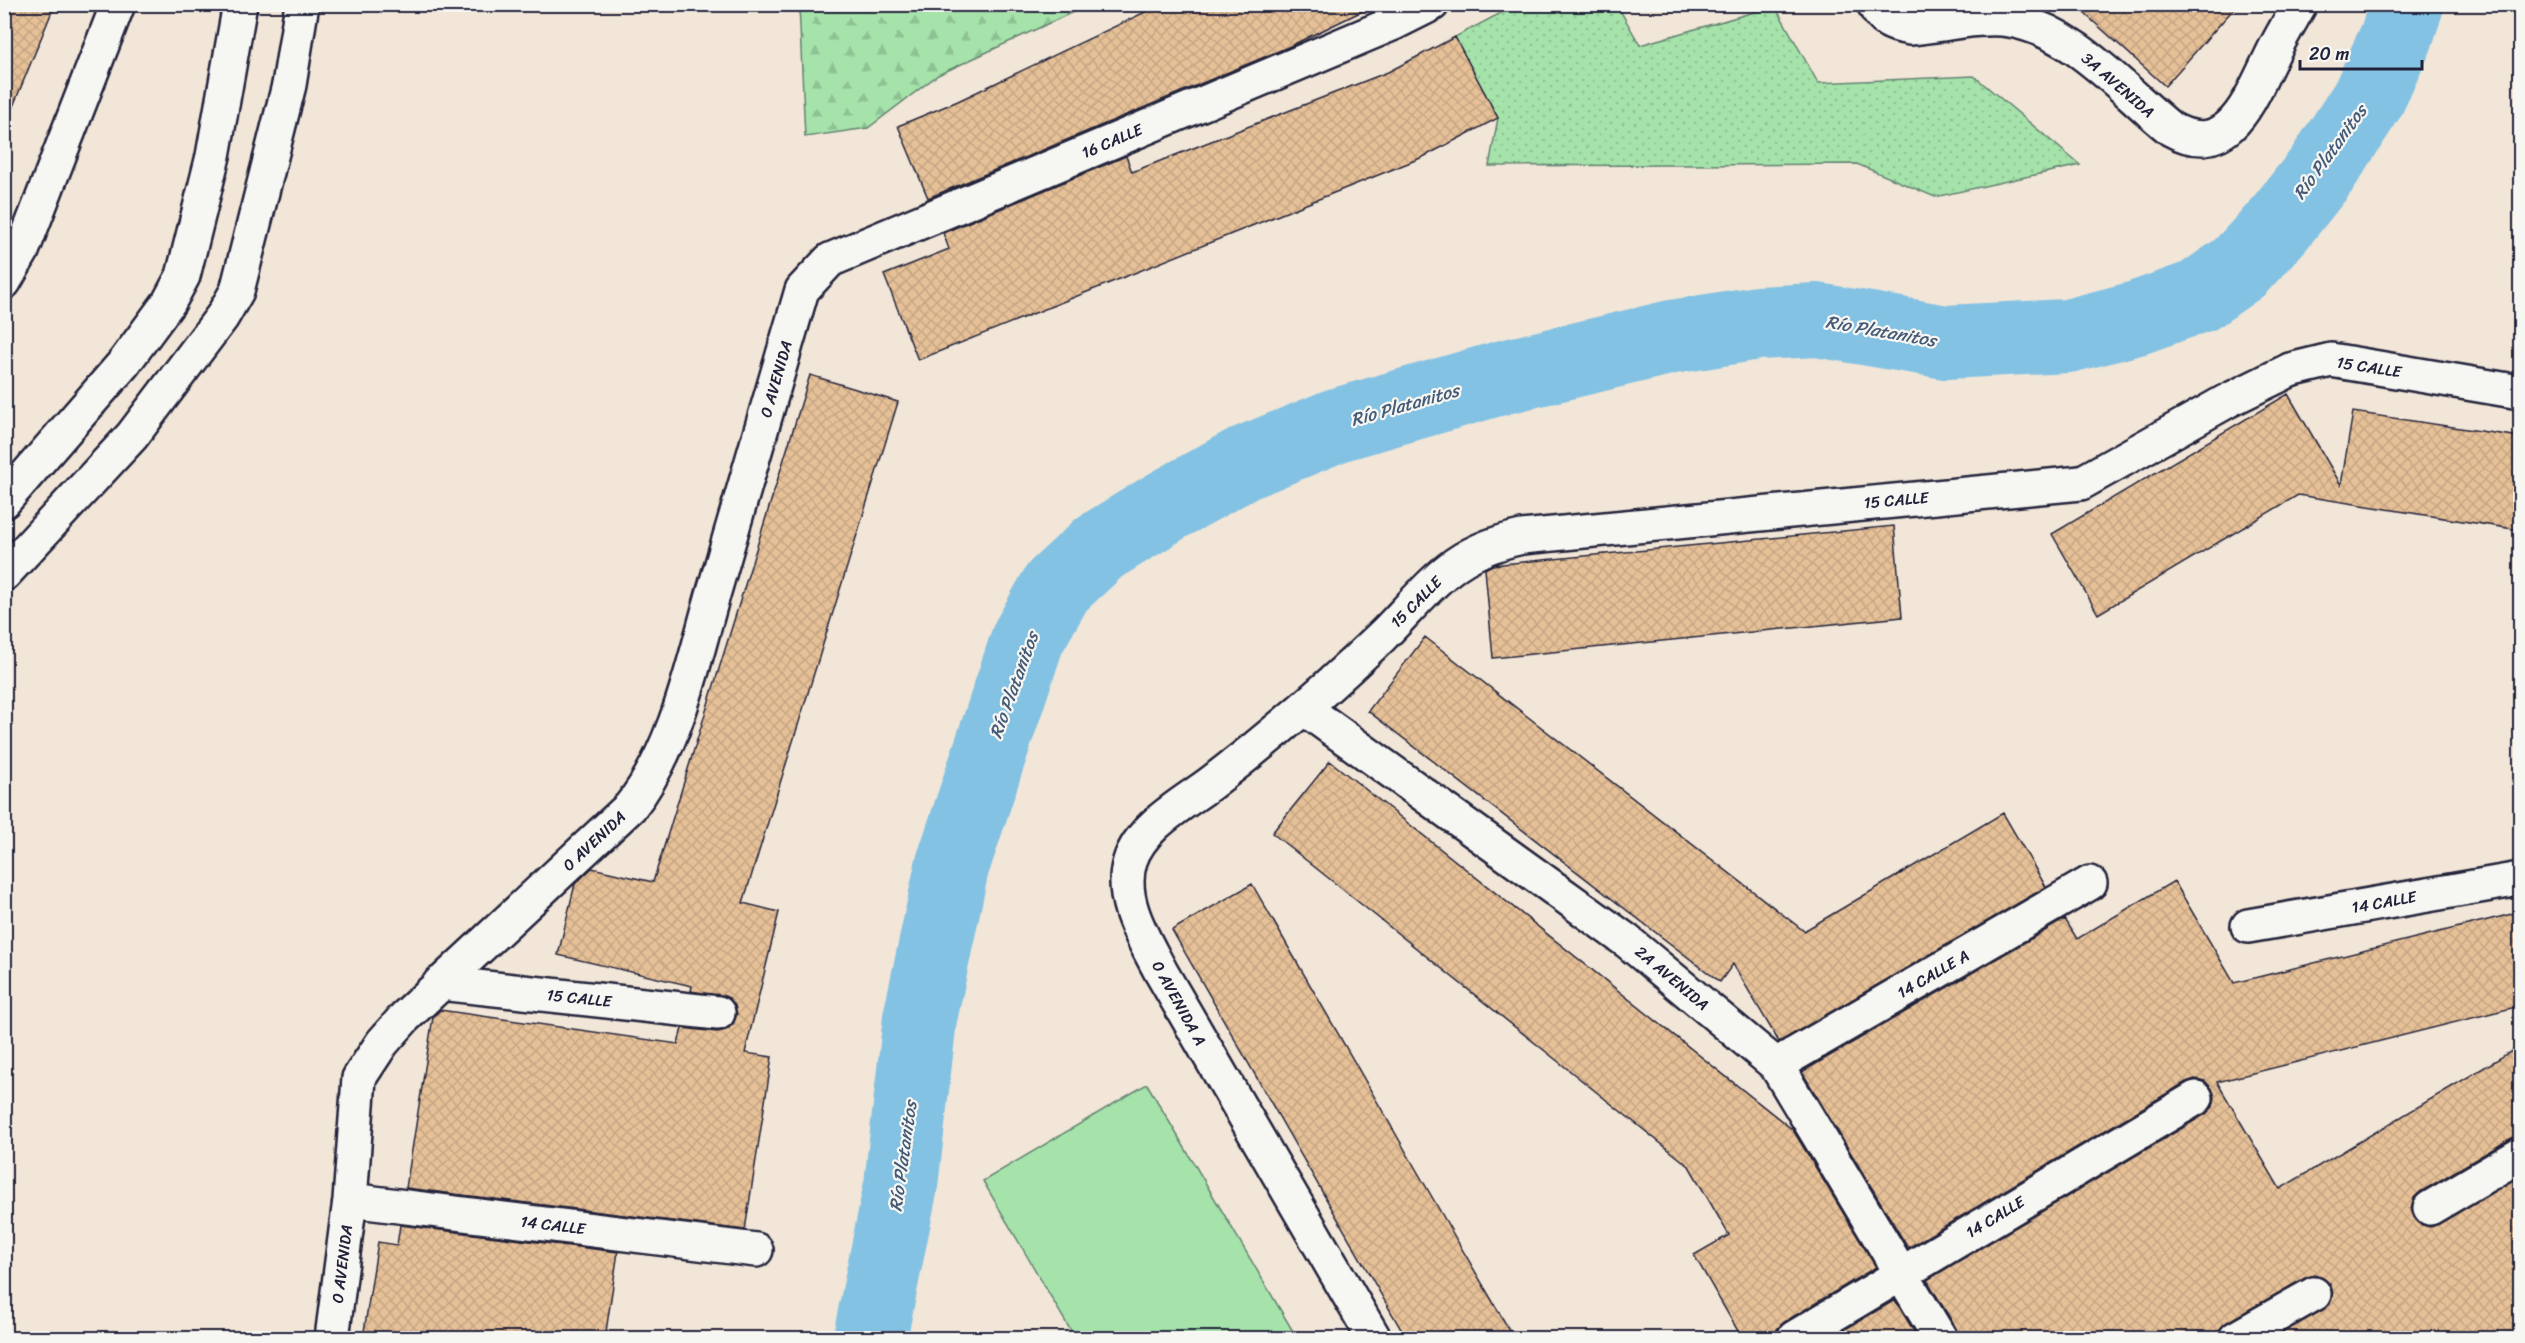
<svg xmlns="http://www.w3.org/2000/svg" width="2525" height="1343" viewBox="0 0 2525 1343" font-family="Sriracha,sans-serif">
  <defs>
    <pattern id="green-dots" width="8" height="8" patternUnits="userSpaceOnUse" patternTransform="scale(1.5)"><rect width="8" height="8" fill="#a5e3aa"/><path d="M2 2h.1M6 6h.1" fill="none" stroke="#8ec293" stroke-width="1.8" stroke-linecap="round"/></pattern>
    <pattern id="forest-firs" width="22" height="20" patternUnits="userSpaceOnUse" patternTransform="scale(1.5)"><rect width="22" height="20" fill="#a5e3aa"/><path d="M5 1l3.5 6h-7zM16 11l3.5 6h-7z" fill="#8ec293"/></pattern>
    <pattern id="building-cross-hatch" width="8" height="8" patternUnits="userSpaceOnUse" patternTransform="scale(1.5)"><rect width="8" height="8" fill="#e6c097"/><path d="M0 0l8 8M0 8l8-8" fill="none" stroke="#c5a583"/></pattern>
  </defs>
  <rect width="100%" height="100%" fill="#f1e6d7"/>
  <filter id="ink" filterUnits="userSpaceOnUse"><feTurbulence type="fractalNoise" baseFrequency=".0167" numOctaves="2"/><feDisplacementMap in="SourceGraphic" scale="12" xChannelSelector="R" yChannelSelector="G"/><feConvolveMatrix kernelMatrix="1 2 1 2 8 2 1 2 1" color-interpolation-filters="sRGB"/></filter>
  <g filter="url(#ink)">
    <path fill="url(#green-dots)" stroke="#648272" stroke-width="1.5" d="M 1516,5 L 1617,5 L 1640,45 L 1775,6 L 1818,83 L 1974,76 L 2080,165 L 1935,197 L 1857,164 L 1489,166 L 1498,118 L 1455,37 Z"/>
    <path fill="url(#forest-firs)" stroke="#648272" stroke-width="1.5" d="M 799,5 L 799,4 L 1088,5 L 938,75 L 868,128 L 805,137 Z"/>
    <path fill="#a5e3aa" stroke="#648272" stroke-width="1.5" d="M 1147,1084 L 1297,1338 L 1075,1338 L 983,1181 Z"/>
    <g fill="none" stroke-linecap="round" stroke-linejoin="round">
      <path stroke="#84c2e4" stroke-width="74" d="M 870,1338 L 901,1185 L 920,1018 L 952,867 L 1028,638 L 1057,587 L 1100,547 L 1165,507 L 1242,464 L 1337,425 L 1504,377 L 1672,337 L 1758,323 L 1817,320 L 1946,342 L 2068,336 L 2137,318 L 2199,296 L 2239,268 L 2276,228 L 2322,170 L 2368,99 L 2396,38 L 2407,4"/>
    </g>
    <path fill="url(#building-cross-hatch)" stroke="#22223b" stroke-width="1.5" d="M 4,4 L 55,4 L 5,126 L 4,126 Z
      M 1162,4 L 1377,4 L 1288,47 L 928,198 L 898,126 L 958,101 Z
      M 2074,4 L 2238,4 L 2165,86 Z
      M 1455,37 L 1498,118 L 1423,157 L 918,360 L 884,275 L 949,249 L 943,233 L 1126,156 L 1132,172 L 1388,72 Z
      M 810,375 L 898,402 L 743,903 L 779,912 L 745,1053 L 772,1057 L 745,1230 L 406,1188 L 433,1017 L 440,1010 L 678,1044 L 682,1028 L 717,1032 L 726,1030 L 733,1024 L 737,1014 L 735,1006 L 729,998 L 691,991 L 692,986 L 558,955 L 575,884 L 592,868 L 653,882 Z
      M 2288,394 L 2341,485 L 2353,412 L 2520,437 L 2520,530 L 2298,495 L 2098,614 L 2052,534 Z
      M 1894,526 L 1902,617 L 1493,658 L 1485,569 L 1492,565 Z
      M 1425,637 L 1804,931 L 2003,813 L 2046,887 L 1779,1042 L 1733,964 L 1720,982 L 1368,711 Z
      M 1330,761 L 1793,1130 L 1876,1267 L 1784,1322 L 1777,1329 L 1775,1338 L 1742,1338 L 1694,1255 L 1729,1235 L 1689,1166 L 1272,833 Z
      M 2174,881 L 2234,983 L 2520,912 L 2520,1006 L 2217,1082 L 2280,1189 L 2520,1046 L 2520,1136 L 2510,1139 L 2420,1192 L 2414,1198 L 2411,1208 L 2414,1217 L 2420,1224 L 2430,1227 L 2439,1224 L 2520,1176 L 2520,1338 L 2273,1338 L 2323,1310 L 2330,1304 L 2333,1294 L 2330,1284 L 2323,1278 L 2314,1275 L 2305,1278 L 2227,1322 L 2220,1329 L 2217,1338 L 1959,1338 L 1956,1328 L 1927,1280 L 2206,1114 L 2213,1107 L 2215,1097 L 2212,1089 L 2205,1081 L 2195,1079 L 2186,1082 L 1908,1248 L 1802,1072 L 2065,919 L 2077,939 Z
      M 1252,884 L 1455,1237 L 1514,1338 L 1406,1338 L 1172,930 Z
      M 400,1225 L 618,1252 L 605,1338 L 363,1338 L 378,1242 L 397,1245 Z
      M 1895,1300 L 1918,1338 L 1830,1338 Z"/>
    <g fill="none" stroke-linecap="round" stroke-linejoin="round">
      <defs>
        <path id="street" d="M 1874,4 C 1882,21 1892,25 1910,28 C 1939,26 1982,15 2010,20 C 2075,31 2122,90 2171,129 C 2229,161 2250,99 2271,57 C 2279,39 2290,22 2300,4
          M 4,282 L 22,251 L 118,4
          M 4,501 L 124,363 L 169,302 L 183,276 L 213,156 L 240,4
          M 4,574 L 132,436 L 222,317 L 237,291 L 289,85 L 302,4
          M 1305,709 L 1627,941 L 1776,1065 L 1940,1338
          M 2248,926 L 2520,879
          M 440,983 L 718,1013
          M 1776,1065 L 2090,883
          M 350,1200 L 756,1250
          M 2430,1208 L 2520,1155
          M 332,1338 L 350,1200 L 359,1078 L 382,1043 L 405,1017 L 630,807 C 677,749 694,659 715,588 C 744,488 773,389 802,290 L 830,260 L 1394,23 L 1432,4
          M 1374,1338 L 1161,972 C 1144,939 1118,900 1130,861 C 1141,826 1183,804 1211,783 C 1270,738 1326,690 1380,638 C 1403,616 1423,590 1448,570 C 1470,552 1494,543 1522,537 L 2081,483 L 2227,401 L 2290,370 L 2331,360 L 2520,392
          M 1794,1338 L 2196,1098
          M 2236,1338 L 2314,1294"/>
      </defs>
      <use href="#street" stroke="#22223b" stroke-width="38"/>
      <use href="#street" stroke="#f6f6f2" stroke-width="33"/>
    </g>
  </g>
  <g text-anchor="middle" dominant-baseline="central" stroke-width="4.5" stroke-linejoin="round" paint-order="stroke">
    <g font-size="16" fill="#22223b" stroke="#f6f6f2">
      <text transform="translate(2118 85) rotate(41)">3A AVENIDA</text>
      <text transform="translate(1112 141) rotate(-23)">16 CALLE</text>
      <text transform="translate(2369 367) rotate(9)">15 CALLE</text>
      <text transform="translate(776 379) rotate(-74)">0 AVENIDA</text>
      <text transform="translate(1896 500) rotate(-5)">15 CALLE</text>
      <text transform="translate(1416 602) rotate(-45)">15 CALLE</text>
      <text transform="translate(594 841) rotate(-43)">0 AVENIDA</text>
      <text transform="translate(2384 902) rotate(-10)">14 CALLE</text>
      <text transform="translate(1933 974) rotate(-30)">14 CALLE A</text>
      <text transform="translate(1672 978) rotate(40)">2A AVENIDA</text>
      <text transform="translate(579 998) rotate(6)">15 CALLE</text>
      <text transform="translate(1179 1003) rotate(61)">0 AVENIDA A</text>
      <text transform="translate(1995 1217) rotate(-31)">14 CALLE</text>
      <text transform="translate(553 1225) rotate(7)">14 CALLE</text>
      <text transform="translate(342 1264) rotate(-83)">0 AVENIDA</text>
    </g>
    <g font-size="18" font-style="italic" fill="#445a76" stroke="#f6f6f2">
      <text transform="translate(2330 152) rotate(-54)">Río Platanitos</text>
      <text transform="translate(1881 331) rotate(10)">Río Platanitos</text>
      <text transform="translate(1405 405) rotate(-16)">Río Platanitos</text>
      <text transform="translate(1014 685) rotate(-70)">Río Platanitos</text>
      <text transform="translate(903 1156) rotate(-82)">Río Platanitos</text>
    </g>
  </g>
  <rect width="2525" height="1343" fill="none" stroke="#f6f6f2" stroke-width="24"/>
  <rect x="12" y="12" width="2501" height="1319" fill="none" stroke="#22223b" stroke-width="2" filter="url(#ink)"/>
  <path d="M2300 60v9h122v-9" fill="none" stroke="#22223b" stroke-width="3"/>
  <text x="2309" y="60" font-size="18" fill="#22223b" stroke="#f6f6f2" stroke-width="4.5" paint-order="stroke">20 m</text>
</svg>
